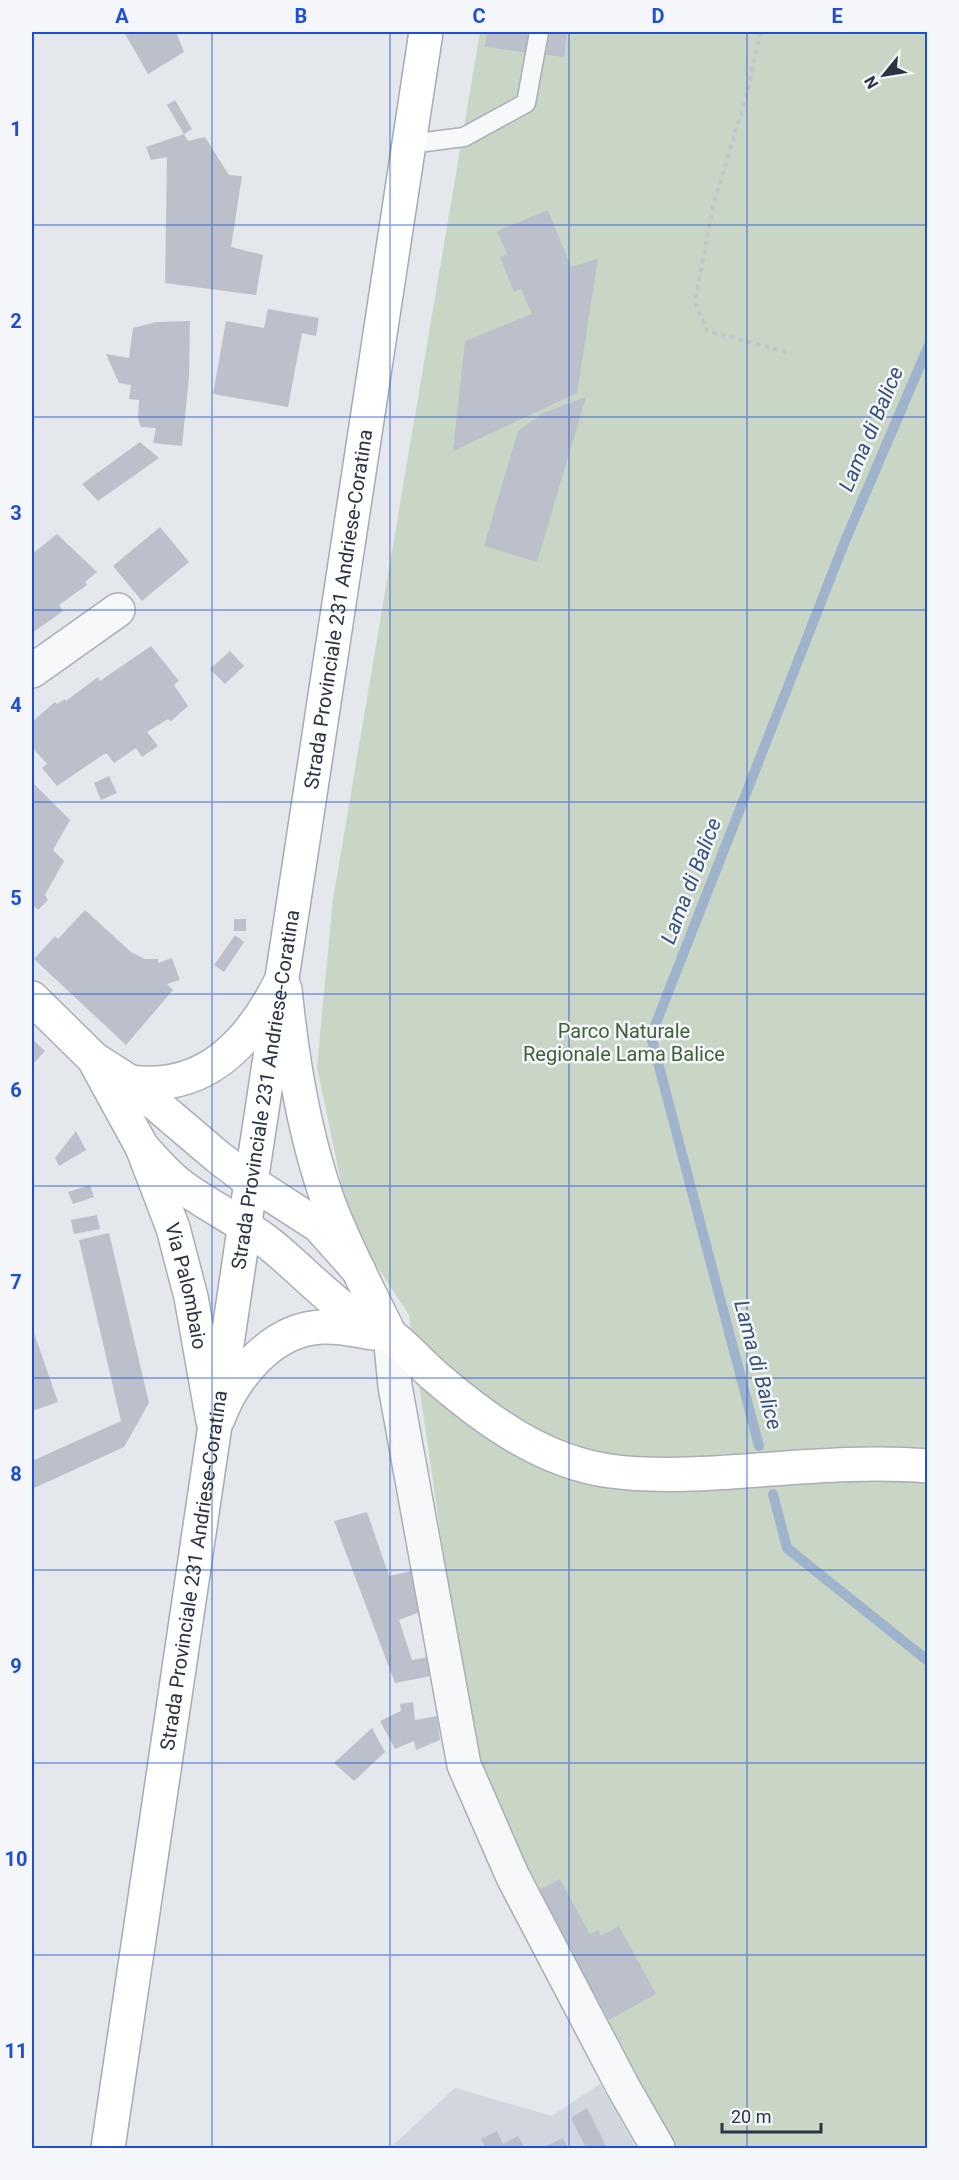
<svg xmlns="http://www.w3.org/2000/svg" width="959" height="2180" viewBox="0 0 959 2180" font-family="Roboto,sans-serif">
  <rect width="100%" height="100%" fill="#e4e7ec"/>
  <path fill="#d2d6de" d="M 600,2084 L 636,2148 L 390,2148 L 455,2088 L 552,2116 Z"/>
  <path fill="#c9d6c5" d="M 480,32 L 927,32 L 927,2148 L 668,2148 L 478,1794 L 409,1315 L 350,1225 L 317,1067 L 333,899 Z"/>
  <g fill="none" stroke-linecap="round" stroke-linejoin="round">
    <path stroke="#9fb4cc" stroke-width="10" d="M 759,1446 L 651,1036 L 845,541 L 928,347
      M 773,1494 L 787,1548 L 928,1661"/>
  </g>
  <path fill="#bbc0ca" d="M 124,32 L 176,32 L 184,52 L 148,74 Z
    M 487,32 L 567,32 L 564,57 L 485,47 Z
    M 175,100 L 192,129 L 184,134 L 188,141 L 205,137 L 229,175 L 242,176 L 231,247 L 263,255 L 256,295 L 165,283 L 167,157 L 151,160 L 146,147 L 184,134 L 167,105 Z
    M 548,210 L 571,267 L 598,259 L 577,393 L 453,451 L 465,341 L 532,314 L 521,289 L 514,292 L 500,257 L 507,254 L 497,231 Z
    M 268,309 L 319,318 L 316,336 L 302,333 L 288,407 L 213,394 L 226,321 L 264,328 Z
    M 190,321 L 189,377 L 182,446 L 153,443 L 156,428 L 141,427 L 138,419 L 139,400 L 129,399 L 131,385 L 119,383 L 106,354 L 129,358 L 133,328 L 156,322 Z
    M 586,397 L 537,562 L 484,546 L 518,431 L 543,413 Z
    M 140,442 L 159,458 L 98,501 L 82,484 Z
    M 160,527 L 189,562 L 142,601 L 113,566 Z
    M 57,534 L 97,572 L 85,582 L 87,585 L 59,605 L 63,611 L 32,633 L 32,554 Z
    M 151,646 L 179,681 L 174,685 L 188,706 L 171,721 L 168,719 L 147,732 L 158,746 L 142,757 L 136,748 L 114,763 L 107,754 L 104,754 L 57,786 L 42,768 L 47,764 L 32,747 L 32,722 L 55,702 L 57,704 L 65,699 L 66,701 L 98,677 L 100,681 Z
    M 230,651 L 244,666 L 225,684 L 210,669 Z
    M 109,776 L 117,793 L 101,800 L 94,783 Z
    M 32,782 L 70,820 L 53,850 L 64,861 L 45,895 L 48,900 L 38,910 L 34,906 L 32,909 Z
    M 85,910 L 131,952 L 145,959 L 158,959 L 158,963 L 172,958 L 180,980 L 167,984 L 173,990 L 126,1045 L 34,959 L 55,936 L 58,939 Z
    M 234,919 L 246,919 L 246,931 L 234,931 Z
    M 235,935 L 244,942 L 224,972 L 214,965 Z
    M 32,1039 L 45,1051 L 32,1065 Z
    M 76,1131 L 86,1150 L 59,1166 L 55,1158 Z
    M 90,1185 L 94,1197 L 73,1204 L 68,1192 Z
    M 97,1215 L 100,1229 L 74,1234 L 71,1220 Z
    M 109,1233 L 149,1403 L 124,1447 L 32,1489 L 32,1461 L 121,1421 L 79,1240 Z
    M 32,1327 L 58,1402 L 32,1411 Z
    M 367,1512 L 389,1576 L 412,1571 L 422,1611 L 399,1620 L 412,1660 L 428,1657 L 431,1676 L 395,1683 L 334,1521 Z
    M 413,1702 L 415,1720 L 437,1716 L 440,1740 L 416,1750 L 414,1741 L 395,1749 L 380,1721 L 401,1711 L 400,1704 Z
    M 372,1728 L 385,1752 L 354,1781 L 334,1763 Z
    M 560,1879 L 590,1934 L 598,1930 L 601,1936 L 619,1926 L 656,1994 L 609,2020 L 537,1891 Z
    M 587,2108 L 607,2148 L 586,2148 L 571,2118 Z
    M 497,2131 L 503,2144 L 518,2136 L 525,2148 L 486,2148 L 481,2139 Z
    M 563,2138 L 568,2148 L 548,2148 L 546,2146 Z"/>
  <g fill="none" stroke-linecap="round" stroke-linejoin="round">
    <defs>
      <path id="lane" d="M 410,144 L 464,137 L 526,103 L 539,32"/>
      <path id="street" d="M 32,671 L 118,610
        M 390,1335 L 395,1386 L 464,1765 L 513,1877 L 623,2087 L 658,2148"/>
      <g id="secondary">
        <path d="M 285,989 C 292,1060 304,1134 328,1201 C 345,1247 369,1291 390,1335"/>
        <path d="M 32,998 L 94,1059 L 130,1082 L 218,1157 L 251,1182 L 319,1226 L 359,1271"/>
        <path id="s1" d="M 96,1063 L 142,1147 L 173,1228 L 191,1297 L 213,1421"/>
        <path d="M 130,1082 C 205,1092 250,1043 281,981"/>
        <path d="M 142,1147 C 155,1161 168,1177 184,1188 C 212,1208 244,1223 271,1245 C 297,1266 320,1291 347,1311 C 360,1321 376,1326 390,1335 C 407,1347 421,1365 437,1378 C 487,1421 544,1462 610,1471 C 645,1476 679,1475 714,1473 C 785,1469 857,1460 928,1466"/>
        <path d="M 218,1419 C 234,1376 272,1329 322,1327 C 339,1326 356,1330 373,1333"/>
      </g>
      <g id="primary">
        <path id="s2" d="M 108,2148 L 251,1182 L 426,32"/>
      </g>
    </defs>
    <use href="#lane" stroke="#a9aeb7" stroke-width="21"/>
    <use href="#street" stroke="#a9aeb7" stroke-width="36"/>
    <use href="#secondary" stroke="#a9aeb7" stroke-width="36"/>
    <use href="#primary" stroke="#a3abb8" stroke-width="36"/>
    <path stroke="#c2c5cb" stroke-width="4" stroke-dasharray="4.5 4.5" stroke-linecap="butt" d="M 760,32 L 748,90 L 713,206 L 695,302 L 707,331 L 791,353"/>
    <use href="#lane" stroke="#f7f8fa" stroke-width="18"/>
    <use href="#street" stroke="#f7f8fa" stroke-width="33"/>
    <use href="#secondary" stroke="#fff" stroke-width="33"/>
    <use href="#primary" stroke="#fff" stroke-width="33"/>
  </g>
  <path fill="none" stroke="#1d4ed8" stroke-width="1.5" stroke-opacity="0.55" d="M 212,32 L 212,2148M 390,32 L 390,2148M 569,32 L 569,2148M 747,32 L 747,2148M 32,225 L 928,225M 32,417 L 928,417M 32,610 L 928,610M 32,802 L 928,802M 32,994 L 928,994M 32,1186 L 928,1186M 32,1378 L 928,1378M 32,1570 L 928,1570M 32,1763 L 928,1763M 32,1955 L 928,1955"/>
  <g text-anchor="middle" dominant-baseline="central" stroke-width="5" stroke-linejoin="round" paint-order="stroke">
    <g font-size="20" fill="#2b3445" stroke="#f4f6f9">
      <text stroke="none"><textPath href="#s2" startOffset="1556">Strada Provinciale 231 Andriese-Coratina</textPath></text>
      <text stroke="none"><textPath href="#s2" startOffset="1070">Strada Provinciale 231 Andriese-Coratina</textPath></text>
      <text stroke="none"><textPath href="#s1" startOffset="242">Via Palombaio</textPath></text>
      <text stroke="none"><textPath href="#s2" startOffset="584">Strada Provinciale 231 Andriese-Coratina</textPath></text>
    </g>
    <g font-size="20" fill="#3f6138" stroke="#f4f6f9">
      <text x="624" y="1031">Parco Naturale<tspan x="624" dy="23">Regionale Lama Balice</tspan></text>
    </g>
    <g font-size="21" font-style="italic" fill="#34527a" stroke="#f4f6f9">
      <text transform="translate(871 429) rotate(-67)">Lama di Balice</text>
      <text transform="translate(691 881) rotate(-69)">Lama di Balice</text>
      <text transform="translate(758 1365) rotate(75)">Lama di Balice</text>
    </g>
  </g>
  <rect width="959" height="2180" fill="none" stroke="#f4f6f9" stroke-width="66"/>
  <g transform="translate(884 75) rotate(240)" stroke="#f4f6f9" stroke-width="4.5" paint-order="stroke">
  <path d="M0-4.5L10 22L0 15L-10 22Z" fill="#2b3445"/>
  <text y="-9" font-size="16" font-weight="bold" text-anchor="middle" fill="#2b3445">N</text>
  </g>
  <path d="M722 2123v9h99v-9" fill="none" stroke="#2b3445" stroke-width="3"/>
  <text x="731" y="2123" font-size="18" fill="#2b3445" stroke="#f4f6f9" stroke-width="4.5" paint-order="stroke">20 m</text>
  <rect x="33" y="33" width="893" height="2114" fill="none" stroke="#1d4ed8" stroke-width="2"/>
  <g font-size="20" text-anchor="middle" font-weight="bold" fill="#1d4ed8">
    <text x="122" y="23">A</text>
    <text x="301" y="23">B</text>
    <text x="479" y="23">C</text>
    <text x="658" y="23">D</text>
    <text x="837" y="23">E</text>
    <text x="16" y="136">1</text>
    <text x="16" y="328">2</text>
    <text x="16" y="520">3</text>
    <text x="16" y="712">4</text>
    <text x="16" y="905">5</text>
    <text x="16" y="1097">6</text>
    <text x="16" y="1289">7</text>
    <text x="16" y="1481">8</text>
    <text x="16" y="1673">9</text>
    <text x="16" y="1866">10</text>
    <text x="16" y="2058">11</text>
  </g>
</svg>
